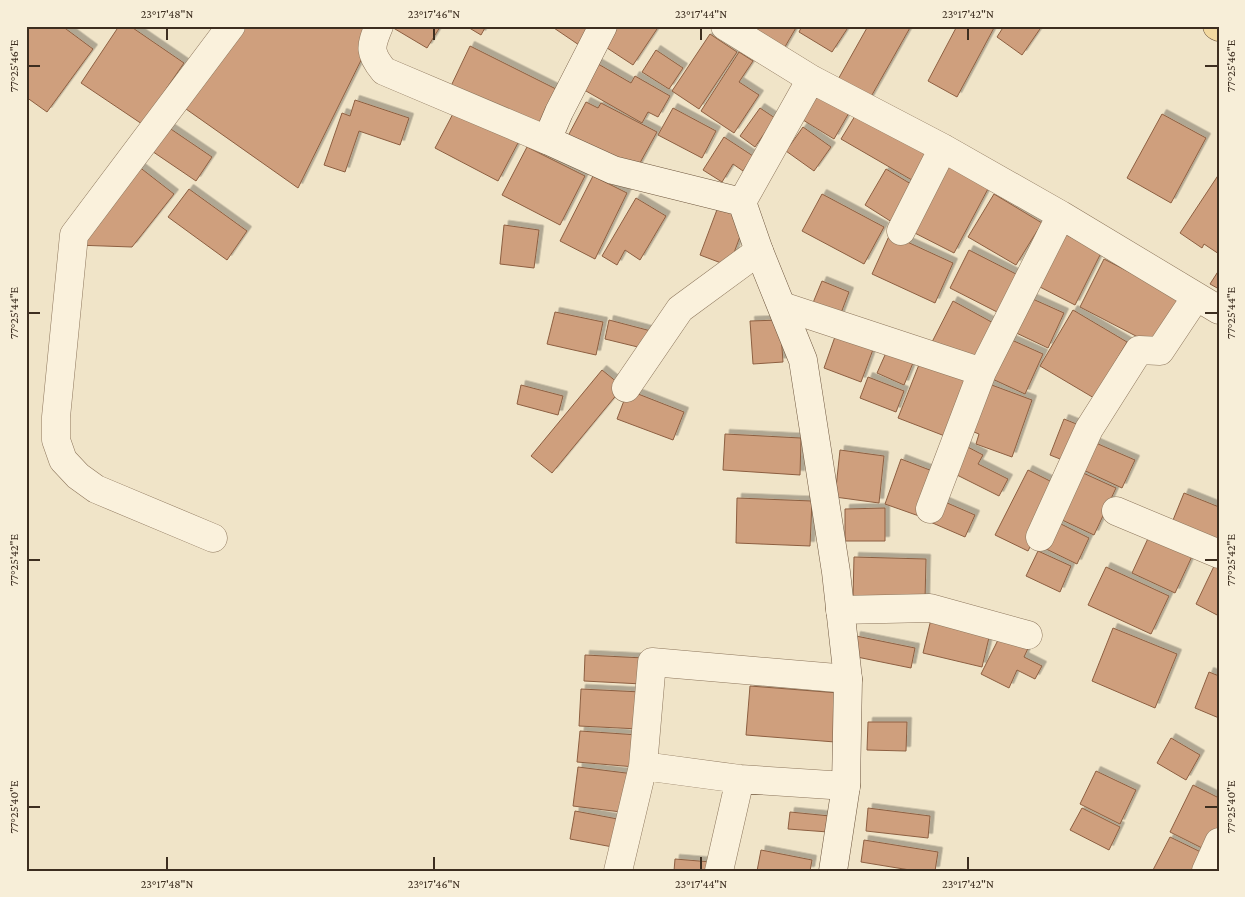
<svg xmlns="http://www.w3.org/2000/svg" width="1245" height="897" viewBox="0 0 1245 897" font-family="'Crimson Pro',serif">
  <defs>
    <filter id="shadow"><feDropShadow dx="4.5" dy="-4.5" stdDeviation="0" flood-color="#0004"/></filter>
  </defs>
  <rect width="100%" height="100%" fill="#f0e4c8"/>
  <path fill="#cf9f7d" stroke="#8d5f41" filter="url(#shadow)" d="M 26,26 L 62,26 L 93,49 L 47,112 L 26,97 Z
    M 119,26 L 130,26 L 184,63 L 142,124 L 81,83 Z
    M 243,26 L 359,26 L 373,36 L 298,188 L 186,109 Z
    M 390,26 L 439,26 L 440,27 L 427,48 Z
    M 466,26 L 486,26 L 481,35 Z
    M 551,26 L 591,26 L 579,45 Z
    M 613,26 L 659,26 L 633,65 L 601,44 Z
    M 738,26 L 797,26 L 782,52 Z
    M 802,26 L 849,26 L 832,52 L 799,32 Z
    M 868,26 L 911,26 L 868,102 L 836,83 Z
    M 957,26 L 995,26 L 957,97 L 928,81 Z
    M 1004,26 L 1042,26 L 1022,55 L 997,37 Z
    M 710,34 L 737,52 L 699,109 L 672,91 Z
    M 470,46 L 558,90 L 538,129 L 451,86 Z
    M 656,50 L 683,68 L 669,89 L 642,72 Z
    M 739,52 L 753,61 L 739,82 L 759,95 L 734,133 L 701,111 Z
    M 593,61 L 631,83 L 635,76 L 670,96 L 658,117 L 648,112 L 642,123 L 579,87 Z
    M 819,93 L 850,111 L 834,139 L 803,120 Z
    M 355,100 L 409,118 L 400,145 L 359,131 L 345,172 L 324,165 L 342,113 L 350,116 Z
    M 586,102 L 598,108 L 601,103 L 657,132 L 635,172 L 568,136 Z
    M 456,108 L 519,141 L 498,181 L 435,148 Z
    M 673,108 L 716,131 L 702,158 L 658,135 Z
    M 760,108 L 775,118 L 755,147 L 740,136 Z
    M 858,111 L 934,155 L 917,183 L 841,139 Z
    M 1162,114 L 1206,138 L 1171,203 L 1127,178 Z
    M 159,121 L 212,157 L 196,181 L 143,145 Z
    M 803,127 L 831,147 L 814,171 L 786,151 Z
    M 724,137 L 753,156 L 743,171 L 733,164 L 722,182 L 703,170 Z
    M 527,147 L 585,176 L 560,225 L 502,195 Z
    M 940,161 L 989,187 L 954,253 L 905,228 Z
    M 138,166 L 174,194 L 132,247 L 75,245 Z
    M 886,169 L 916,187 L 895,224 L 865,205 Z
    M 1219,174 L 1219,254 L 1204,244 L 1202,248 L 1180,233 Z
    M 593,176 L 627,193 L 595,259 L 560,241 Z
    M 189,189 L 247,231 L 227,260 L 168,217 Z
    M 822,194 L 884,227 L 864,264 L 802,231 Z
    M 994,194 L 1042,223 L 1016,265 L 968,237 Z
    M 636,198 L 666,216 L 640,260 L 625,250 L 617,265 L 602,256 Z
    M 718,207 L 747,218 L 729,266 L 700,255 Z
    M 504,225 L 539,230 L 534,268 L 500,264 Z
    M 890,234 L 953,263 L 935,303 L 872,274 Z
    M 1065,234 L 1101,253 L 1075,305 L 1038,286 Z
    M 969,250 L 1018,275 L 999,313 L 950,288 Z
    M 1104,259 L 1183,300 L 1159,348 L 1080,307 Z
    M 1219,270 L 1219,289 L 1210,284 Z
    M 822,281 L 849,292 L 838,321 L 810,310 Z
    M 1026,296 L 1064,313 L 1048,348 L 1010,330 Z
    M 953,301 L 997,325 L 975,367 L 931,344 Z
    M 1073,310 L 1127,342 L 1094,398 L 1040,366 Z
    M 555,312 L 603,322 L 596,355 L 547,344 Z
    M 609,320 L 651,331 L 646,349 L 605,339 Z
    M 780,320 L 783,362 L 753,364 L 750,321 Z
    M 837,331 L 875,344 L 861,382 L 824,368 Z
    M 1005,337 L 1043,354 L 1025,394 L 988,377 Z
    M 889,346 L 915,358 L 904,385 L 877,373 Z
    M 922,357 L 974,378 L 950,438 L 898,418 Z
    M 602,370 L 623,387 L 552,473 L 531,456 Z
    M 868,377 L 904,391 L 896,412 L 860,398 Z
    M 981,381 L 1032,400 L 1012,457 L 976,444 L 979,434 L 964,428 Z
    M 521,385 L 563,396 L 558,415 L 517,404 Z
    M 628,390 L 684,412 L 673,440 L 617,419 Z
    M 1064,419 L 1084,427 L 1070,463 L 1050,455 Z
    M 725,434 L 801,438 L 800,475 L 723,470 Z
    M 1089,440 L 1135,460 L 1122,488 L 1077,467 Z
    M 962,444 L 983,455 L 978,464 L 1008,479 L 999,496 L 949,471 Z
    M 840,450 L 884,456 L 879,503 L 835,497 Z
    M 901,459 L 935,472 L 919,516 L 885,504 Z
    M 1028,470 L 1060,486 L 1028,551 L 995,535 Z
    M 1081,472 L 1116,488 L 1094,535 L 1060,519 Z
    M 1184,493 L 1219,507 L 1219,551 L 1169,530 Z
    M 737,498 L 812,501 L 810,546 L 736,543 Z
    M 938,499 L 975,515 L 965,537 L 928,521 Z
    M 885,508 L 885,541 L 845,541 L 845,509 Z
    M 1053,520 L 1089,538 L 1077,564 L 1040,546 Z
    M 1151,532 L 1194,552 L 1175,593 L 1132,573 Z
    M 1038,551 L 1071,566 L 1060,592 L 1026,576 Z
    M 854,557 L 926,559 L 925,600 L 853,598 Z
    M 1216,562 L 1219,564 L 1219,616 L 1196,604 Z
    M 1106,567 L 1169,596 L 1151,634 L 1088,605 Z
    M 932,615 L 991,629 L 982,667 L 923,653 Z
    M 1113,628 L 1177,654 L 1155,708 L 1092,681 Z
    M 1003,630 L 1030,644 L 1024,657 L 1042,666 L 1035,679 L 1017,670 L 1009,688 L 981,674 Z
    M 856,636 L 915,648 L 911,668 L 852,656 Z
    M 585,655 L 644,658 L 642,684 L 584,681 Z
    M 1209,672 L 1219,676 L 1219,718 L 1195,708 Z
    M 750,686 L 839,693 L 835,742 L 746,735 Z
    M 581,689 L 641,692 L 639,729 L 579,726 Z
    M 868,722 L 907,722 L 906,751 L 867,750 Z
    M 580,731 L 638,735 L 635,767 L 577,762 Z
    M 1171,738 L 1200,755 L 1186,780 L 1157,763 Z
    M 578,767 L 634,774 L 629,813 L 573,806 Z
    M 1096,771 L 1136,790 L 1120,824 L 1080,804 Z
    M 1193,785 L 1219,798 L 1219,830 L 1208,851 L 1170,832 Z
    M 868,808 L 930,816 L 928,838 L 866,831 Z
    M 1082,808 L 1120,827 L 1109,850 L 1070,830 Z
    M 575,811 L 623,820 L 618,848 L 570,839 Z
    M 790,812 L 830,816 L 828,832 L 788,829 Z
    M 1170,837 L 1207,855 L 1200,871 L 1153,870 Z
    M 864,840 L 938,852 L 935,871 L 916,871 L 861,862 Z
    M 761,850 L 812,860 L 810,871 L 757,871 Z
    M 675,859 L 711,862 L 710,871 L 674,871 Z"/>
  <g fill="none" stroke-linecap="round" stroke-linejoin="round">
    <defs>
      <path id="street" d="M 379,26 C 370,47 369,53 384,71 L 547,140
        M 725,26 L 811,79 L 943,148 L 1061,215 L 1219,310
        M 742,202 L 811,79
        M 901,231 L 943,148
        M 782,306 L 982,372
        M 626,388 L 680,309 L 759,251
        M 930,509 L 982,372 L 1061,215
        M 1116,511 L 1219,554
        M 1040,537 L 1089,429 L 1139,350 L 1160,351 L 1196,297
        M 213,538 L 96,489 L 78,476 L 63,460 L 56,440 L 56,417 L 74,235 L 231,26
        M 840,610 L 930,608 L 1028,635
        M 643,766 L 740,779 L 846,786
        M 618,871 L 643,766 L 652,662 L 848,679
        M 719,871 L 740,779
        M 1206,871 L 1219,842"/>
      <path id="secondary" d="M 603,26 L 559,112 L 547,140 L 613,170 L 742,202 L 759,251 L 803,360 L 836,572 L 848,679 L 846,786 L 833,871"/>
      <path id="primary" d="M 1217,26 L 1219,27"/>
    </defs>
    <use href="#street" stroke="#8d765c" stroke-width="29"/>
    <use href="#secondary" stroke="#6f573f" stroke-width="29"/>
    <use href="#primary" stroke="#5b4430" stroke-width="29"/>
    <use href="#street" stroke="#faf1dc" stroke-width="28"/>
    <use href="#secondary" stroke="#faf1dc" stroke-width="28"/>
    <use href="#primary" stroke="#f3d9a0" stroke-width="28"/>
  </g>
  <path fill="none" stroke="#3d2e20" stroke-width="2" d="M 167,28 L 167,40M 434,28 L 434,40M 701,28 L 701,40M 968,28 L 968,40M 28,66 L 40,66M 1205,66 L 1218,66M 28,313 L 40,313M 1205,313 L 1218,313M 28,560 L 40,560M 1205,560 L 1218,560M 28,807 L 40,807M 1205,807 L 1218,807M 167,857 L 167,870M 434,857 L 434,870M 701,857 L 701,870M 968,857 L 968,870"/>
  <rect width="1245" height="897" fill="none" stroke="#f7eed8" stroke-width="55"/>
  <rect x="28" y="28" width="1190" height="842" fill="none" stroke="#3d2e20" stroke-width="2"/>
  <g font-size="12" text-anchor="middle" fill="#3d2e20">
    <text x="167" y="18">23°17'48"N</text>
    <text x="434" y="18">23°17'46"N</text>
    <text x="701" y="18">23°17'44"N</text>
    <text x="968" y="18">23°17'42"N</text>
    <text transform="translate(1231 66) rotate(-90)" y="4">77°25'46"E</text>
    <text transform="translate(14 66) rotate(-90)" y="4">77°25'46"E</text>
    <text transform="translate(1231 313) rotate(-90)" y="4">77°25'44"E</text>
    <text transform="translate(14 313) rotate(-90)" y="4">77°25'44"E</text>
    <text transform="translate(1231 560) rotate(-90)" y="4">77°25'42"E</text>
    <text transform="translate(14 560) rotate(-90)" y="4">77°25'42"E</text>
    <text transform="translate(1231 807) rotate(-90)" y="4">77°25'40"E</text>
    <text transform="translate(14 807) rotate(-90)" y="4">77°25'40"E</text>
    <text x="167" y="888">23°17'48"N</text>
    <text x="434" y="888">23°17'46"N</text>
    <text x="701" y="888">23°17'44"N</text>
    <text x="968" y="888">23°17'42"N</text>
  </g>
</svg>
